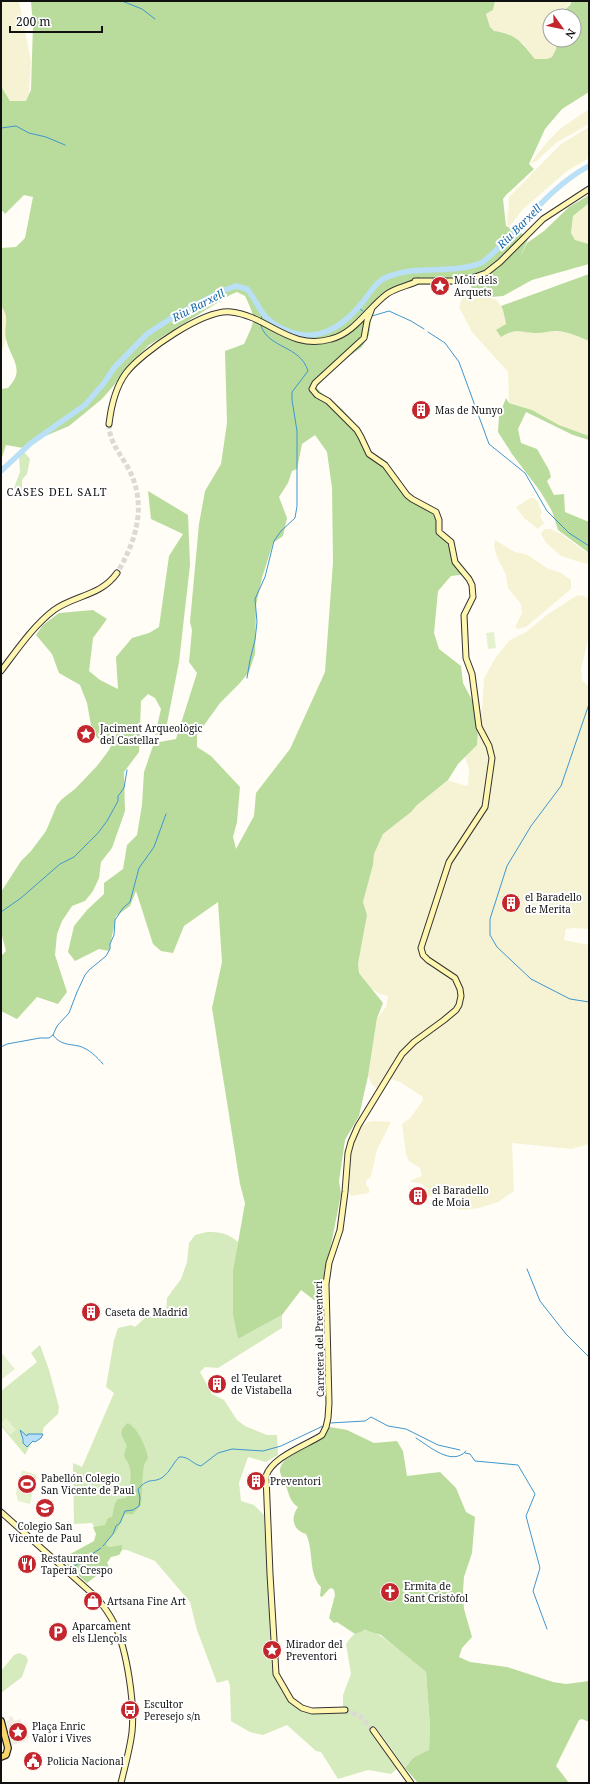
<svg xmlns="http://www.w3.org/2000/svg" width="590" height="1784" viewBox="0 0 590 1784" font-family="'Noto Serif',serif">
  <rect width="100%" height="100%" fill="#fffdf5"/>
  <path fill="#f6f3d4" d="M 1,1 L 19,1 L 31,61 L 29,96 L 26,101 L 10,101 L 1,86 Z
    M 495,1 L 572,1 L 561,13 L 560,16 L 550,16 L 550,40 L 559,40 L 557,42 L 556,49 L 552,57 L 547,59 L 535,59 L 523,43 L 507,33 L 494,32 L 490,27 L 486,14 L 493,10 Z
    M 589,109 L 589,124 L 556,143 L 534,163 L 531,162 L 549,140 L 561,128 Z
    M 589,127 L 589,158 L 567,171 L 523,209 L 510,226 L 507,225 L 509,197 L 561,144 Z
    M 589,202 L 589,244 L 575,240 L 571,233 L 573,216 Z
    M 470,291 L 497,300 L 503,310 L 507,333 L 522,330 L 532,333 L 555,331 L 572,334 L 589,341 L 589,436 L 559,425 L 532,410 L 509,403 L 508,372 L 472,332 L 459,307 L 464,293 Z
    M 1,306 L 5,311 L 7,322 L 6,338 L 1,354 Z
    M 530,498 L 534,498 L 538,502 L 542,513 L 540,517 L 544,523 L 538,529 L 524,518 L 516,507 Z
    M 544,529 L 550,529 L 561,534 L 589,554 L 589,562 L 586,564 L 561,556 L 546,543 L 541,534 Z
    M 495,540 L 515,552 L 526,554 L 547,568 L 561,573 L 571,580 L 571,589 L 526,627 L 518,629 L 515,627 L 522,613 L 521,604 L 508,588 L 506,575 L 497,557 L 494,546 Z
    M 582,595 L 589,599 L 589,636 L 581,669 L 582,680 L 589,687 L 589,929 L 574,928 L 566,929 L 564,940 L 589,945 L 589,1144 L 572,1149 L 512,1143 L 514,1191 L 498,1202 L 479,1208 L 461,1210 L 444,1204 L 446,1195 L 428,1196 L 427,1188 L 424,1188 L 423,1184 L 411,1182 L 411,1180 L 422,1176 L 420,1168 L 409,1161 L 406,1154 L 402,1124 L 411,1117 L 423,1100 L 423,1097 L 400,1082 L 385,1077 L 377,1089 L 372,1084 L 368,1076 L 377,1018 L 386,1007 L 388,996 L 380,994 L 372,989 L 359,973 L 358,964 L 367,915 L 363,902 L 373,865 L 374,854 L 383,834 L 417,804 L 448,780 L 465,786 L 468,785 L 469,769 L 464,754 L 482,708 L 484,678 L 496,657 L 510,640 L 526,632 L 548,614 L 576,596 Z
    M 376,1121 L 391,1122 L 377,1150 L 371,1176 L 366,1181 L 366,1185 L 369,1188 L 369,1193 L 351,1196 L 349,1191 L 351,1154 L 353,1144 L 362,1126 L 368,1122 Z"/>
  <path fill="#d5ebbd" d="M 24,452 L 30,459 L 27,474 L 22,480 L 22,487 L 25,495 L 20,499 L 14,488 L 20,472 L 19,457 Z
    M 207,1232 C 220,1232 228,1233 238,1242 C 233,1275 232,1306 238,1339 L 282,1315 L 282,1328 L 218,1368 L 205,1367 L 200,1372 L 212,1394 L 224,1400 L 237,1420 L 245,1426 L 267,1435 L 277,1435 L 278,1455 L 266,1462 L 248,1457 L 239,1483 L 241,1501 L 254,1505 L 264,1515 L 272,1669 C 277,1683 287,1706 303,1711 C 314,1716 331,1713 343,1712 L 343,1695 L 351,1674 L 346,1644 C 362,1618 380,1635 397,1648 C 407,1656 416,1664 426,1672 L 430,1726 L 429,1751 L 413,1758 L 405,1768 L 375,1726 L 371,1729 L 398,1768 L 391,1774 L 368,1770 L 338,1779 L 321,1752 L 316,1751 L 287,1725 L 263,1735 L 250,1732 L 231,1721 L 230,1686 L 228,1680 L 217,1683 L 197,1630 L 190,1602 L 155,1561 L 127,1550 L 107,1549 L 92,1523 L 74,1524 L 73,1463 L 82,1467 L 114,1393 L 106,1387 L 114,1340 L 118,1328 L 131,1325 L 135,1327 L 147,1316 L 166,1313 L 167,1298 L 181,1279 L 187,1262 L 189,1243 L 195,1235 Z
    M 40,1345 L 49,1370 L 59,1407 L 58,1414 L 44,1427 L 41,1438 L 35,1442 L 32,1442 L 25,1455 L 1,1426 L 1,1391 L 37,1362 L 31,1353 Z
    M 19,1653 L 26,1656 L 28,1660 L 22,1677 L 1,1693 L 1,1671 L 14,1655 Z"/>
  <path fill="#b9dc9c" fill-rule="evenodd" d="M 31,1 L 495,1 L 493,10 L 486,14 L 490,27 L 494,31 C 517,34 521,42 535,59 L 547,59 L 552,57 L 556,49 L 557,42 L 559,40 L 574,40 L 574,16 L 560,16 L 561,13 L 570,5 L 572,1 L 589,1 L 589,92 L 562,109 L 545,129 L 529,164 L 534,169 L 506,195 L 503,199 L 506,226 L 529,237 L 520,257 L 527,243 L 544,231 L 569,207 L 589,195 L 589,203 L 573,216 L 571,233 L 575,240 L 589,244 L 589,264 L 532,280 L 503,296 L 491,297 L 470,291 L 472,285 L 408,285 L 392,292 L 378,304 L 372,312 L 369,335 L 362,347 L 341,362 L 316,387 C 320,393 327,396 333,401 C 346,412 364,432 368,449 L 415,499 L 432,506 L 437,512 L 441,529 L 456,559 L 468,574 L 451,576 L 438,591 L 434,633 L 439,649 L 461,666 L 463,683 L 479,713 L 477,745 L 458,764 L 448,780 L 417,805 L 411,812 L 383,834 L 374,854 L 373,865 L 363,902 L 367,915 L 358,964 L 359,973 L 383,1003 L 377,1018 L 368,1076 L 359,1116 L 345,1140 L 339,1181 L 341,1194 L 331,1245 L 325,1267 L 321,1299 L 314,1300 L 301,1290 L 282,1315 L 238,1339 L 233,1314 L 233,1271 L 245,1203 L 240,1184 L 212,1008 L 222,962 L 218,902 L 184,926 L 173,953 L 161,951 L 153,944 L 136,891 L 130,906 L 116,916 L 109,951 L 99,949 L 75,961 L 68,952 L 74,926 L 87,910 L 104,894 L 104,883 L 123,869 L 127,845 L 137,835 L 142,805 L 144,772 L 154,743 L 176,739 L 197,673 L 189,662 L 192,630 L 190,622 L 199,524 L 205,491 L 221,464 L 227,423 L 225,351 L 244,344 C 255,319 257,321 245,296 L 237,292 L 230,295 L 149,345 L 124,370 L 115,384 L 102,399 L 69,426 L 36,440 L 23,448 L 6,445 L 1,460 L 1,389 L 8,388 C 26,369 11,360 6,339 C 3,326 11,319 1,306 L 1,248 L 16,247 L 25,238 L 33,197 L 24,195 L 5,214 L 1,209 L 1,86 L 10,101 L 26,101 L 31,90 L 33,25 ZM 315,435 L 327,452 L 332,488 L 333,562 L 325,672 L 290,749 L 256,793 L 254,816 L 236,849 L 233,837 L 237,822 L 240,787 L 211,756 L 197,747 L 197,735 L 220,703 L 239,684 L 249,672 L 255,654 L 256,605 L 262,578 L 273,543 L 283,536 L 287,518 L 279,497 L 288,483 L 292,471 L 297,469 L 302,444 Z
    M 589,274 L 589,341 C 578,336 568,332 556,331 C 550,331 543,333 537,333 C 522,333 516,327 501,337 L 496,330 L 506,324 L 503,310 L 501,306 Z
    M 506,398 L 509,403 L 532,410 L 559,425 L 589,436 L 589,440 L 573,435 L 526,412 L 518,429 L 521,443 L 537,449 L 549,470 L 551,477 L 547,481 L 554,495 L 564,494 L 565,512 L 589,522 L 589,553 L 558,530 L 552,511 L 540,491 L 512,454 L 498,432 L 499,416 Z
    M 148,491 L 188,515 L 190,565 L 179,662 L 165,734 L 155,735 L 161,709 L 155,698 L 148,694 L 141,701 L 139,752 L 124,772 L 125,811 L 112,848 L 101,862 L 99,878 L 93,891 L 85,901 L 72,906 L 62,921 L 57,934 L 55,955 L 67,992 L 58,1004 L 37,997 L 17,1019 L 1,1011 L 1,956 L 6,951 L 1,932 L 1,892 L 21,861 L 31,851 L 46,831 L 57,805 L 62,799 L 75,789 L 97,766 L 109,750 L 119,728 L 101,742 L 92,731 L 87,703 L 80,685 L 59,673 L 52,654 L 36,635 L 43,625 L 59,613 L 93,610 L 107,619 L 93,638 L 89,671 L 100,680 L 118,689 L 116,657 L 132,638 L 149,633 L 159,627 L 169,556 L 183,534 L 151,519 Z
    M 128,1423 C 138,1429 146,1446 148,1458 L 144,1465 L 143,1472 L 141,1505 L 133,1514 L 125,1514 L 117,1530 L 106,1543 L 107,1546 L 110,1547 L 122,1545 L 122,1550 L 119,1555 L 111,1557 L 107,1563 L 110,1568 L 100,1573 L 87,1583 L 61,1559 L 94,1541 L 96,1534 L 93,1527 L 105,1525 L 108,1518 L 112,1517 L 115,1503 L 118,1499 L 126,1498 L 128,1495 C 129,1486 132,1477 130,1469 C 128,1457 120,1460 127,1446 C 122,1436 117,1431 128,1423 Z
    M 330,1427 L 347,1430 L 374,1443 L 397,1441 L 403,1451 L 407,1476 L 440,1472 L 456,1488 L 466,1512 L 475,1517 L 472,1553 L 464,1577 L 463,1591 L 464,1609 L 472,1637 L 462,1648 L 459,1657 L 470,1662 L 507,1667 L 553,1682 L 566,1684 L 589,1681 L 589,1722 L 582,1719 L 579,1720 L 556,1766 L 569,1783 L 418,1783 L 405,1768 L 413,1758 L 429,1750 L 430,1726 L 426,1672 L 381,1635 L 365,1630 L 355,1634 L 337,1622 L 334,1623 L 329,1618 L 335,1595 L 334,1590 L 332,1588 L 329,1589 L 322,1597 L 320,1596 L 321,1587 C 308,1574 314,1550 306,1534 C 293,1530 290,1518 298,1507 C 290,1502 289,1494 286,1486 C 284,1482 281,1476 280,1472 C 279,1458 302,1450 311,1444 C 318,1439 324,1434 330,1427 Z"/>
  <path fill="#e6f2cf" d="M 494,632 L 496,648 L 488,649 L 486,633 Z
    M 1,1352 L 15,1369 L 1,1380 Z
    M 6,1418 L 16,1430 L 10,1435 L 1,1424 Z
    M 22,1470 L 37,1475 L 30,1504 L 18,1501 L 16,1493 Z"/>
  <path fill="#f1ede2" d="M 12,1716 L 14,1721 L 20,1719 L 23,1726 L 26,1726 L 29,1738 L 26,1739 L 27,1741 L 12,1745 L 6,1721 L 9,1720 L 9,1717 Z"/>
  <path fill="#b9e0f7" stroke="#3f96cf" d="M 20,1430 L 27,1436 L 28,1434 L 43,1434 L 41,1438 L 35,1442 L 33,1441 L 27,1447 L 23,1443 L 23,1439 Z"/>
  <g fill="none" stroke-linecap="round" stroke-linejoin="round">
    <path stroke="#3f96cf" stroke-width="1" d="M 122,1 L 142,9 L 155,19
      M 1,128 L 16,126 L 29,133 L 46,137 L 65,145
      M 358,308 L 363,311
      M 372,316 L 389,311 L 411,321 L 424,329
      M 261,320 L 263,313
      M 428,332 L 445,343 L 459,362 L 489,444 L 525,473 L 547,511 L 569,533 L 589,546
      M 247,678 L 250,660 L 255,640 L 257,622 L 255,599 L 265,577 L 274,541 L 281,531 L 295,518 L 297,506 L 297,431 L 292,400 L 292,392 L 308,371 C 300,345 269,349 261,326
      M 589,704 L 561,786 L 531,826 L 507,866 L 490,919 L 490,935 L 497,947 L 531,979 L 570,999 L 589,1002
      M 1,912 L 21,898 L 60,864 L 74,857 L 98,833 L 107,821 L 118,801 L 118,796 L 124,788 L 127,770
      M 53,1035 C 60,1045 69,1044 79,1046 C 89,1049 97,1057 103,1064
      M 1,1047 L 7,1044 L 40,1038 L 49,1038 L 53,1035 L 57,1026 L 69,1013 L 77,992 L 85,975 L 89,970 L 106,956 L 110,949 L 110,944 L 114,935 L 115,920 L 123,908 L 130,902 L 139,868 L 154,847 L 166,814
      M 527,1269 L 540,1301 L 566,1334 L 589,1357
      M 330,1423 L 365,1421 L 371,1417 L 388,1426 L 406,1429 L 438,1445 L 460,1450
      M 416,1438 C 429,1446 452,1467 466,1451
      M 465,1453 L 470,1454 L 475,1461 L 518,1465 L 535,1494 L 526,1516 L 540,1568 L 533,1591 L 547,1629
      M 103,1546 L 113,1534 L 116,1526 L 120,1523 L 125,1511 L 133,1510 L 139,1506 L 140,1498 L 138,1489 C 150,1476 153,1484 163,1477 C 170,1472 173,1463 179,1457 C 189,1456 192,1464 201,1466 L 218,1453 L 232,1449 L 263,1451 L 281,1446 L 325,1425
      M 69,1570 L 101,1548
      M 50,1574 L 65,1573"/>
    <path stroke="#b9e0f7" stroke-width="5.5" d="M 1,471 L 31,443 L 85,405 L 104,383 L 114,368 L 147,334 L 173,317 L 222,291 L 236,286 L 247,289 C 255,298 259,311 268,319 C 276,327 286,331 297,334 C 324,340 347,322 362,303 C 373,290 375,280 393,275 C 421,265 454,275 483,262 C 519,232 546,189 589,166"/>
    <path stroke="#dbdad3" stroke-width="5" stroke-dasharray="5 2.5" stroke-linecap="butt" d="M 109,424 C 109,441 119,452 127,466 C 148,502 137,540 117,573
      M 345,1710 L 360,1716 L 373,1730"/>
    <defs>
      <path id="secondary" d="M 415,281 L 459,281 L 475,277 L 486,273 L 500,262 L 543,219 L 589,189
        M 109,424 C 111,407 115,388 126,373 C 142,352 204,309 231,312 C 268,316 290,351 331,339 C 355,333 368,308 387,294 C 397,287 408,286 418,281
        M 1,671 C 17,650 33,626 54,610 C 75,595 101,596 117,573
        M 1,1512 L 96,1597 C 104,1606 110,1615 115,1625 C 127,1651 135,1704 132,1732 C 130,1749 125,1766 121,1783
        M 345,1710 L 312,1711 L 302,1708 L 291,1700 L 276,1674 L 270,1574 L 266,1476 C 272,1457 305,1446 322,1435 L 326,1427 L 328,1418 L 329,1403 L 326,1284 L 329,1263 L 340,1230 L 345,1192 L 348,1153 L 351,1142 L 358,1126 L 402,1054 L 414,1042 L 444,1020 L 456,1010 L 459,1005 L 461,996 L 460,989 L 455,978 L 428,960 L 423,955 L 421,948 L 449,862 L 485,807 L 492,758 L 489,746 L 479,727 L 472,674 L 466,658 L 464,615 L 473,597 L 472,585 L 469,579 L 455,562 L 451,542 L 439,532 L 439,520 L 436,512 L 412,499 L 407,495 L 385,465 L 369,454 L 361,437 L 357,430 L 328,401 L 317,395 L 312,389 L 315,383 L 364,338 L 367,321 L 372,308
        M 373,1730 L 411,1783"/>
      <path id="primary" d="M 1,1721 L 8,1748 L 6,1755 L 1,1757"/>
    </defs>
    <use href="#secondary" stroke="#333" stroke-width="7"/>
    <use href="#primary" stroke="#222" stroke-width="8"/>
    <use href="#secondary" stroke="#fff6b0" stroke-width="5"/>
    <use href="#primary" stroke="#f9d66b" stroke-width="5.5"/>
  </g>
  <defs>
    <symbol id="sight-disc" viewBox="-11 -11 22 22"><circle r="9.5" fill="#c4262e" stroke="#fff"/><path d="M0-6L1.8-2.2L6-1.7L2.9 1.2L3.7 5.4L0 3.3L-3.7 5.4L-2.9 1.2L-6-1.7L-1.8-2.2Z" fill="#fff"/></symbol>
    <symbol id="building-disc" viewBox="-11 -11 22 22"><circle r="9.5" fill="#c4262e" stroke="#fff"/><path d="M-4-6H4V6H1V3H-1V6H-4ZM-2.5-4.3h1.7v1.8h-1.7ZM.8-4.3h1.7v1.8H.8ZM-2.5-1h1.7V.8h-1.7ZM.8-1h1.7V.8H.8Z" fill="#fff"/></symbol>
    <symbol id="stadium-disc" viewBox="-11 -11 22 22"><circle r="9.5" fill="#c4262e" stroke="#fff"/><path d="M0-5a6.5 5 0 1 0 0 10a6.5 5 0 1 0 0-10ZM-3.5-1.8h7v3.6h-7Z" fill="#fff"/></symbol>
    <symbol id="school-disc" viewBox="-11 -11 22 22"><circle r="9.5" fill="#c4262e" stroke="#fff"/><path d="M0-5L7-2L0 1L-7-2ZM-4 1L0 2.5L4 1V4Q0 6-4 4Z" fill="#fff"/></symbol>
    <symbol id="restaurant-disc" viewBox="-11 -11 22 22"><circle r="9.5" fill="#c4262e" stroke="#fff"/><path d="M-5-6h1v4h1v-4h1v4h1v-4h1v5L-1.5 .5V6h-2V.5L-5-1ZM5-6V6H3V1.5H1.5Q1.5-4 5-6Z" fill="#fff"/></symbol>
    <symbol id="church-disc" viewBox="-11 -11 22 22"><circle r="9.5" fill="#c4262e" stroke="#fff"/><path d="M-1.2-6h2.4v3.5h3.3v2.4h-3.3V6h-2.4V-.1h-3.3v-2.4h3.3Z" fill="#fff"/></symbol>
    <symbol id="shop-disc" viewBox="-11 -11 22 22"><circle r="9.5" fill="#c4262e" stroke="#fff"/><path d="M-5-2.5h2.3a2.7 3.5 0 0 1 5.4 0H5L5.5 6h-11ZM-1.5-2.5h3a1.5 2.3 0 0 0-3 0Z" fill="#fff"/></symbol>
    <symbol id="parking-disc" viewBox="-11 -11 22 22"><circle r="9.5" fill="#c4262e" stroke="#fff"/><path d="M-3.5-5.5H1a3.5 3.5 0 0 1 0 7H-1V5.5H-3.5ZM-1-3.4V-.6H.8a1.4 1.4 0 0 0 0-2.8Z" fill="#fff"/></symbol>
    <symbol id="bus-disc" viewBox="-11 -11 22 22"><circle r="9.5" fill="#c4262e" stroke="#fff"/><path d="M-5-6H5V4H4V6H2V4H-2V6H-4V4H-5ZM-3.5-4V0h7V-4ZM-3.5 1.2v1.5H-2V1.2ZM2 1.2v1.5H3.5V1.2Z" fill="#fff"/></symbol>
    <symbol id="civic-disc" viewBox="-11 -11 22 22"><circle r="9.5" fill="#c4262e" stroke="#fff"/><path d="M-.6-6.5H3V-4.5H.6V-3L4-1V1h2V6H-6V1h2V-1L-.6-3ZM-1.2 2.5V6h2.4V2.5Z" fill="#fff"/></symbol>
  </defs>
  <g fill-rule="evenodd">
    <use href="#sight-disc" x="429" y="275" width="22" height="22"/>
    <use href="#building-disc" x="410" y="399" width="22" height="22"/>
    <use href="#sight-disc" x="75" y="723" width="22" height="22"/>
    <use href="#building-disc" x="500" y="892" width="22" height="22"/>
    <use href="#building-disc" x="407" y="1185" width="22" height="22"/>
    <use href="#building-disc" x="80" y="1301" width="22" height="22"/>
    <use href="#building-disc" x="206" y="1373" width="22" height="22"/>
    <use href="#building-disc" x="245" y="1470" width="22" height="22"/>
    <use href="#stadium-disc" x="16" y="1473" width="22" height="22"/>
    <use href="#school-disc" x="34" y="1497" width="22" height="22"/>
    <use href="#restaurant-disc" x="16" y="1553" width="22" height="22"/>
    <use href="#church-disc" x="379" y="1581" width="22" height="22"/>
    <use href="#shop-disc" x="82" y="1590" width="22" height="22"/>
    <use href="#parking-disc" x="47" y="1621" width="22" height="22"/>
    <use href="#sight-disc" x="261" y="1639" width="22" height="22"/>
    <use href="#bus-disc" x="119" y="1699" width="22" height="22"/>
    <use href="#sight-disc" x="7" y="1721" width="22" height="22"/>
    <use href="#civic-disc" x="22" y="1750" width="22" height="22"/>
  </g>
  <g text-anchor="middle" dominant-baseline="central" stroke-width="4" stroke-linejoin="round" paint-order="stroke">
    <g font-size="10" fill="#111" stroke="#fff" text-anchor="start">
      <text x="454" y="280">Molí dels<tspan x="454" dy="12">Arquets</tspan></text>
      <text x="435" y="410">Mas de Nunyo</text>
      <text x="100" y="728">Jaciment Arqueològic<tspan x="100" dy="12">del Castellar</tspan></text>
      <text x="525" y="897">el Baradello<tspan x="525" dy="12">de Merita</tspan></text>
      <text x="432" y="1190">el Baradello<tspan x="432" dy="12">de Moia</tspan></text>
      <text x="105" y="1312">Caseta de Madrid</text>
      <text x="231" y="1378">el Teularet<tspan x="231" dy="12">de Vistabella</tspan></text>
      <text x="41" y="1478">Pabellón Colegio<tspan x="41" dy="12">San Vicente de Paul</tspan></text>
      <text x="270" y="1481">Preventori</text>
      <text x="45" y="1526" text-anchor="middle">Colegio San<tspan x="45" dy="12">Vicente de Paul</tspan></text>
      <text x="41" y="1558">Restaurante<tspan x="41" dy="12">Tapería Crespo</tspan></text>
      <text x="404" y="1586">Ermita de<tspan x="404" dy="12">Sant Cristòfol</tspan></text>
      <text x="107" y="1601">Artsana Fine Art</text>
      <text x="72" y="1626">Aparcament<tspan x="72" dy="12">els Llençols</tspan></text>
      <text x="286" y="1644">Mirador del<tspan x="286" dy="12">Preventori</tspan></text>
      <text x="144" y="1704">Escultor<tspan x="144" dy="12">Peresejo s/n</tspan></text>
      <text x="32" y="1726">Plaça Enric<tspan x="32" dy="12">Valor i Vives</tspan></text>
      <text x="47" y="1761">Policia Nacional</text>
    </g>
    <g font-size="10" fill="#111" stroke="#fff">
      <text transform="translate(319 1339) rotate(-91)">Carretera del Preventori</text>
    </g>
    <g font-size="11" font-style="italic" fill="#1768a6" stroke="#fff">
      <text transform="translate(519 226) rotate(-45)">Riu Barxell</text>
      <text transform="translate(198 305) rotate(-27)">Riu Barxell</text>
    </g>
    <g font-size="11" letter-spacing="1" fill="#111" stroke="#fff">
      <text x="57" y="491">CASES DEL SALT</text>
    </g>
  </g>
  <rect width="590" height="1784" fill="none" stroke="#111111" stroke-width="4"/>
  <g transform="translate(562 28) rotate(123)"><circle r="19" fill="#ffffff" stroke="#a0a0a0"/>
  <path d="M0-3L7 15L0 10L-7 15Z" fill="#c4262e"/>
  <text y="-6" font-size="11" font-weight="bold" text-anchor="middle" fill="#111111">N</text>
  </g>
  <path d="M10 26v6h92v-6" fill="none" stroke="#111111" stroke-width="2"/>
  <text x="16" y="26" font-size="12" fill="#111111" stroke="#ffffff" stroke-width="3" paint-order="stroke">200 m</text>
</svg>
